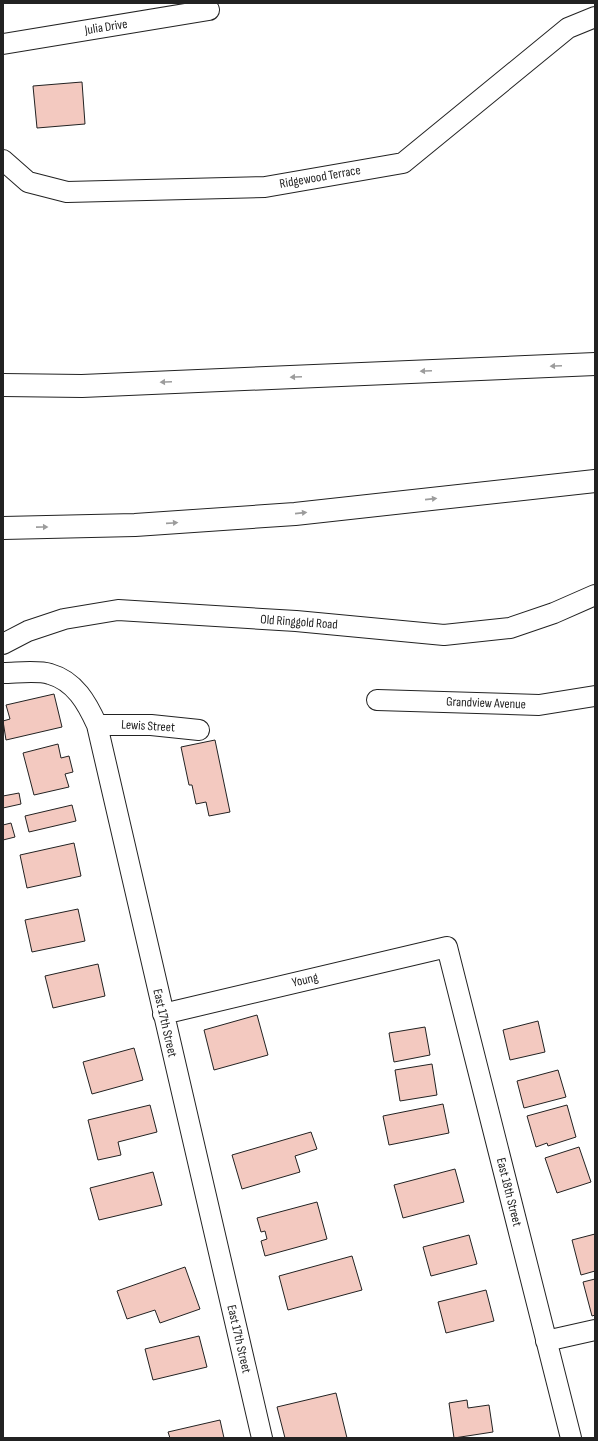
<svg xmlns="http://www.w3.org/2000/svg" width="598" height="1441" viewBox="0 0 598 1441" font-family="'Sofia Sans Condensed',sans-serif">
  <rect width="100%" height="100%" fill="#fff"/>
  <path fill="#f3c9c0" stroke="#222" d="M 82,82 L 85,124 L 37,128 L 33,86 Z
    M 54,694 L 62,727 L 6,740 L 3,721 L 10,719 L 6,705 Z
    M 215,740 L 230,812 L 209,816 L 206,802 L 196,804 L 192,785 L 189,785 L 181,747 Z
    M 58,744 L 61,758 L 69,756 L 73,772 L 65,774 L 69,787 L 34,795 L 23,753 Z
    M 19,793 L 21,804 L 3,808 L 3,796 Z
    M 72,805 L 76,821 L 29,832 L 25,816 Z
    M 11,823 L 15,837 L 3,840 L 3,825 Z
    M 74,843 L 81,876 L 27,888 L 20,855 Z
    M 78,909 L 85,941 L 32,952 L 25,920 Z
    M 98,964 L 105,996 L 53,1008 L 45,976 Z
    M 257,1015 L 268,1055 L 214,1070 L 204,1030 Z
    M 538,1021 L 545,1052 L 510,1060 L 503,1030 Z
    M 425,1027 L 430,1055 L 394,1062 L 389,1033 Z
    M 134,1048 L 143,1080 L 92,1094 L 83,1062 Z
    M 432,1064 L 437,1095 L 400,1101 L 395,1070 Z
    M 558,1070 L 566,1097 L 524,1108 L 517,1081 Z
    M 443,1104 L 449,1133 L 389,1145 L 383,1116 Z
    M 150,1105 L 157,1132 L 118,1142 L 121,1155 L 98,1160 L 88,1120 Z
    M 567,1105 L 576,1137 L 548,1146 L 547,1143 L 536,1147 L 527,1116 Z
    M 311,1132 L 317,1149 L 295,1156 L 300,1172 L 242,1189 L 232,1155 Z
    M 579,1147 L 591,1182 L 557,1193 L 545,1158 Z
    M 455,1169 L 464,1202 L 403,1218 L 394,1185 Z
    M 153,1172 L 162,1205 L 99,1220 L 90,1188 Z
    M 317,1202 L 327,1239 L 265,1256 L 261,1241 L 267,1239 L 265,1231 L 261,1232 L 257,1218 Z
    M 595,1234 L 595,1271 L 581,1275 L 572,1240 Z
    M 469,1235 L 477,1264 L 431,1276 L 423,1247 Z
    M 352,1256 L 362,1290 L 288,1310 L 279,1276 Z
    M 185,1267 L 200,1309 L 160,1323 L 155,1310 L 127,1319 L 117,1291 Z
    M 595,1279 L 595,1315 L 592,1316 L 583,1282 Z
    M 486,1290 L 494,1321 L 446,1333 L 438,1302 Z
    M 199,1336 L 207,1367 L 153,1380 L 145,1349 Z
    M 336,1393 L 347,1438 L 285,1438 L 277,1407 Z
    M 467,1400 L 468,1408 L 489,1405 L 493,1432 L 454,1438 L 449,1403 Z
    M 220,1420 L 224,1438 L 170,1438 L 168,1432 Z"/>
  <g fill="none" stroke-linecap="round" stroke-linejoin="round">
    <defs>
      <path id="minor" d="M 3,44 L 209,10
        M 3,160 L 28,182 L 67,192 L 265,187 L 403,163 L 568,28 L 595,17
        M 3,644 L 28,631 L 64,619 L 118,610 L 296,621 L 444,635 L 510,628 L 554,613 L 595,595
        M 3,673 C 16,673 38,670 50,674 C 75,681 87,703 97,725 L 262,1438
        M 377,700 L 539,705 L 595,696
        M 97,725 L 151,725 L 199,730
        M 163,1014 L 447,947 L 571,1438
        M 546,1341 L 595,1330"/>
      <path id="motorway" d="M 3,385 L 82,386 L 595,364
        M 3,528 L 135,525 L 295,514 L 595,481"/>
    </defs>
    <use href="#minor" stroke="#222" stroke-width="22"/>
    <use href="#motorway" stroke="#222" stroke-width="24"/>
    <use href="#minor" stroke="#fff" stroke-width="20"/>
    <use href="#motorway" stroke="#fff" stroke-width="22"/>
  </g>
  <defs><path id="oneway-solid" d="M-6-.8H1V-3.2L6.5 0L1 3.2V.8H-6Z"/></defs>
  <g fill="#9c9c9c">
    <use href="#oneway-solid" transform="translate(556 366) rotate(178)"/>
    <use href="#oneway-solid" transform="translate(426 371) rotate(178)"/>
    <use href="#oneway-solid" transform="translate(296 377) rotate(178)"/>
    <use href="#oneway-solid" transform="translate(166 382) rotate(178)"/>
    <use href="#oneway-solid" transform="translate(431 499) rotate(-6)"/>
    <use href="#oneway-solid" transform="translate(301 513) rotate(-6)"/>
    <use href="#oneway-solid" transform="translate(172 523) rotate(-4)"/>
    <use href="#oneway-solid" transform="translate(42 527) rotate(-1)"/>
  </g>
  <g text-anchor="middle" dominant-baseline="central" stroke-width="3" stroke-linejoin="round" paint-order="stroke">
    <g font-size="13" fill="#222" stroke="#fff">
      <text transform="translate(106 27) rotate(-9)">Julia Drive</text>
      <text transform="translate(320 177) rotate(-10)">Ridgewood Terrace</text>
      <text transform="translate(299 622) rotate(4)">Old Ringgold Road</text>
      <text transform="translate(486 703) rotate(2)">Grandview Avenue</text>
      <text transform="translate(148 726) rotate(3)">Lewis Street</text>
      <text transform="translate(305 980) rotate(-13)">Young</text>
      <text transform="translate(165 1023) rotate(77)">East 17th Street</text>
      <text transform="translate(509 1192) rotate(76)">East 18th Street</text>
      <text transform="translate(239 1339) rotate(77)">East 17th Street</text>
    </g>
  </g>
  <rect width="598" height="1441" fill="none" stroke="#222222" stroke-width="8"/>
</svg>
